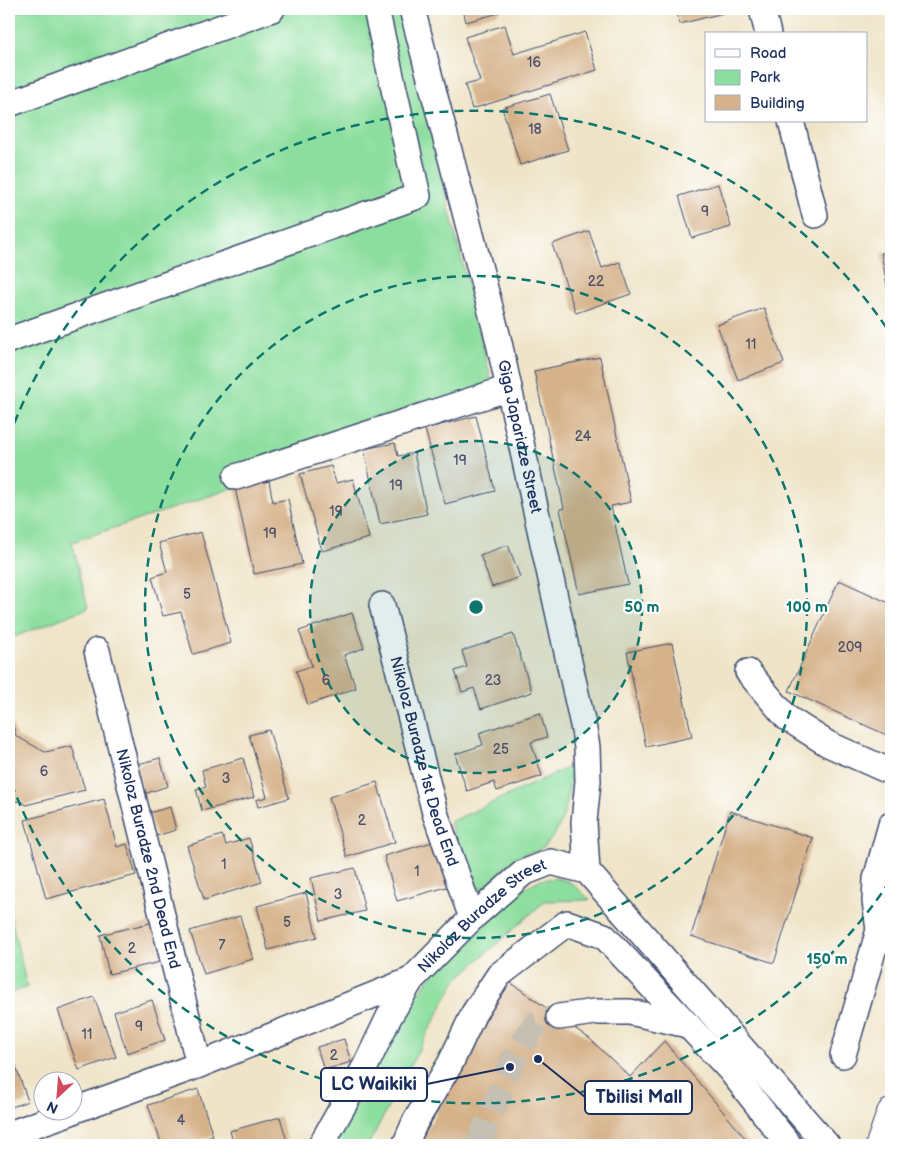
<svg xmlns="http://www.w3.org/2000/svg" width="900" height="1154" viewBox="0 0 900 1154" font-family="'Balsamiq Sans',sans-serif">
  <rect width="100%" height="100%" fill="#fff"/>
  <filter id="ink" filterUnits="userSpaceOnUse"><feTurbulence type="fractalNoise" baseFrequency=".02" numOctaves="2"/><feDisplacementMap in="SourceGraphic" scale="10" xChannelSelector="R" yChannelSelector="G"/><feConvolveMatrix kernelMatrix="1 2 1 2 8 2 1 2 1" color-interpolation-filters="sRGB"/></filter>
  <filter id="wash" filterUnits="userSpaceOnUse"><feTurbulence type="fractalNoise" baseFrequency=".0096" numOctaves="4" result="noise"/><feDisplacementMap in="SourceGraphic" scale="20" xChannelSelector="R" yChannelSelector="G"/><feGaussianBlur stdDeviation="1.12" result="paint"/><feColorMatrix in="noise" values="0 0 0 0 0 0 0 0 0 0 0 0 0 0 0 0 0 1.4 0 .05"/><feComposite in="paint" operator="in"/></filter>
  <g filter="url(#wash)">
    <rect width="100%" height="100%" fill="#efe4c8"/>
    <path fill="#8cde9e" stroke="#54867e" d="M 9,9 L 400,9 L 496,400 L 72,542 L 88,608 L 9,639 Z
      M 571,766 C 569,796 566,832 539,850 C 534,853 528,852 524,854 C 517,856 510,863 505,867 C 491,878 489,896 468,884 L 450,822 Z
      M 557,878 L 570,882 L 590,900 L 545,901 L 456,980 L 368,1145 L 334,1145 L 409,1008 L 441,961 L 517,891 L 540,880 Z
      M 9,909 L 27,987 L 9,994 Z"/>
    <g id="blocks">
      <path fill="#d5b28a" d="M 463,9 L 497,9 L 499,13 L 466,22 Z
        M 676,9 L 722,9 L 723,13 L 680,24 Z
        M 505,25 L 514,54 L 585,32 L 597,70 L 472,109 L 465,85 L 480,81 L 465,37 Z
        M 550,94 L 568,150 L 520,165 L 502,108 Z
        M 718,184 L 731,227 L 692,238 L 679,196 Z
        M 589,231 L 602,268 L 620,262 L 631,294 L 576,313 L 552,244 Z
        M 891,252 L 891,302 L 890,302 L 881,253 Z
        M 764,308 L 784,363 L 738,380 L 717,325 Z
        M 600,357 L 631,502 L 611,506 L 628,584 L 579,594 L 560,509 L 564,508 L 534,371 Z
        M 476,416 L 495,491 L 445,504 L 425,429 Z
        M 395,443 L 398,456 L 414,453 L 427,514 L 380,524 L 364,449 Z
        M 331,466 L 336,483 L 353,479 L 369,538 L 322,551 L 300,474 Z
        M 269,481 L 273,502 L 288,499 L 302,564 L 254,574 L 235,488 Z
        M 201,532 L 231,643 L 193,654 L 181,612 L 163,616 L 152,577 L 167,572 L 159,543 Z
        M 508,545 L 520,577 L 492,587 L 480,555 Z
        M 839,580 L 891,604 L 891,737 L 789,691 Z
        M 352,613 L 364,648 L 344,655 L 356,688 L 308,705 L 296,671 L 312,666 L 299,631 Z
        M 513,634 L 532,692 L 481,709 L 474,688 L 462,692 L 455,671 L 467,667 L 462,651 Z
        M 672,643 L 692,737 L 646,747 L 627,652 Z
        M 9,710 L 16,736 L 45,752 L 72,746 L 85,790 L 26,805 L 21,801 L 9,802 Z
        M 540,713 L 547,737 L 531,742 L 542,776 L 497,791 L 494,782 L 467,791 L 455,754 L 483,745 L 479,733 Z
        M 269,730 L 289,798 L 258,807 L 256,800 L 267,797 L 249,735 Z
        M 160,758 L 168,786 L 144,794 L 135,765 Z
        M 243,758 L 254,797 L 202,811 L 196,789 L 206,787 L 202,770 Z
        M 377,782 L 395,842 L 347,857 L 329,797 Z
        M 104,799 L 117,847 L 127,844 L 136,875 L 46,899 L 25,820 Z
        M 170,807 L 176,830 L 156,836 L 149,813 Z
        M 730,811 L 813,838 L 774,963 L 691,936 Z
        M 222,835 L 226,845 L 249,838 L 262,882 L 204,900 L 187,846 Z
        M 436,841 L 450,886 L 397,901 L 384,856 Z
        M 355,868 L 365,911 L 321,921 L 311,878 Z
        M 891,885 L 891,900 L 885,898 Z
        M 306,893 L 317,937 L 268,950 L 257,906 Z
        M 240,916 L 253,959 L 204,974 L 190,931 Z
        M 154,922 L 164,961 L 109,974 L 100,935 Z
        M 507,980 L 590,1039 L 630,1077 L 664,1041 L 751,1145 L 419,1145 Z
        M 94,997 L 116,1057 L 79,1070 L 58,1010 Z
        M 152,1000 L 165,1040 L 127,1053 L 114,1012 Z
        M 344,1039 L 351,1062 L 324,1070 L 317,1047 Z
        M 15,1064 L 28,1101 L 9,1108 L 9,1066 Z
        M 198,1089 L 213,1136 L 185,1145 L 162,1145 L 148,1105 Z
        M 280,1117 L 288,1145 L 234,1145 L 230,1131 Z"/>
    </g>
  </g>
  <g filter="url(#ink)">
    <use href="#blocks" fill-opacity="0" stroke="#3b4a6e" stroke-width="1"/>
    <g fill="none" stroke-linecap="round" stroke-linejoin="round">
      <path stroke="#c5c0b3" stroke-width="25" stroke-dasharray="25 12" stroke-linecap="butt" d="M 478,1145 L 517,1051 L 536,1023 L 559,1017"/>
      <defs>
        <g id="minor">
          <path id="s1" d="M 412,9 L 498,338 L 583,725 L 587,747 L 588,781 L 584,822 L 587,871"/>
          <path d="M 762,9 L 768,34"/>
          <path d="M 9,104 L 272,9"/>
          <path d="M 791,121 L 815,215"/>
          <path d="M 9,340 L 418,196 L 376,9"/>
          <path d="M 236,477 L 509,388"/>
          <path id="s2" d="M 382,605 L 435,813 L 472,918"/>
          <path id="s3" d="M 97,651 L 199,1065"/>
          <path d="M 748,672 L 787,718 L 828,744 L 891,772"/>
          <path d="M 891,825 L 876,879 L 875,901 L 879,930 L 891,941"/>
          <path d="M 559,1017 L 595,1012 L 630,1012 L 688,1025"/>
          <path d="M 843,1055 L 879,930"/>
          <path id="s4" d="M 72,1111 L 199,1065 L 411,980 L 472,918 L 523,873 L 551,862 L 587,871 L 827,1145"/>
          <path d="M 9,1134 L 71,1112"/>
          <path d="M 321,1145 L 365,1067 L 389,1017 L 411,980"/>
          <path d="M 405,1145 L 415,1122 L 450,1064 L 474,1013 L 499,975 L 567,923 L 604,936 L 731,1071 L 789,1145"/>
        </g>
        <path id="highway" d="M 880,1145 L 891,1113"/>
      </defs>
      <use href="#minor" stroke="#3b4a6e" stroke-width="28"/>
      <use href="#highway" stroke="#3b4a6e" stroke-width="30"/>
      <use href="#minor" stroke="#fff" stroke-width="25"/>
      <use href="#highway" stroke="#fff" stroke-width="28"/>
    </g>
  </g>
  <circle cx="476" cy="607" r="166" fill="#0f766e" fill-opacity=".12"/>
  <g fill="none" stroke="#0f766e" stroke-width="2.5" stroke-dasharray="9 6">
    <circle cx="476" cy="607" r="166"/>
    <circle cx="476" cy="607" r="331"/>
    <path d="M890 881A497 497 0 0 1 9 777M9 437A497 497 0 0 1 890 333"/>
  </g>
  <g text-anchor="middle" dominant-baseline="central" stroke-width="4.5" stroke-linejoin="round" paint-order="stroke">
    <g font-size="14" fill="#4a5069">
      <text x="534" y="62">16</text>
      <text x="535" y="129">18</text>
      <text x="705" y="211">9</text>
      <text x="596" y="281">22</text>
      <text x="751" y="344">11</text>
      <text x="583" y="436">24</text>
      <text x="460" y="460">19</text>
      <text x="396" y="485">19</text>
      <text x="336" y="511">19</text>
      <text x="270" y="533">19</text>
      <text x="187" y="594">5</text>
      <text x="850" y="647">209</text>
      <text x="326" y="680">6</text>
      <text x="493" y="680">23</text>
      <text x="501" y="749">25</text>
      <text x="44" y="771">6</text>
      <text x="226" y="778">3</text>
      <text x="362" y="820">2</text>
      <text x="224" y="864">1</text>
      <text x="417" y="871">1</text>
      <text x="338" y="894">3</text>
      <text x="287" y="922">5</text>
      <text x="222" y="945">7</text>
      <text x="132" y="948">2</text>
      <text x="139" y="1026">9</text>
      <text x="87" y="1034">11</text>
      <text x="334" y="1055">2</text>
      <text x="181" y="1120">4</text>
    </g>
    <g font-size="16" fill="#1b2f5e" stroke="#fff">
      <text stroke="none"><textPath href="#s1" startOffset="441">Giga Japaridze Street</textPath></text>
      <text stroke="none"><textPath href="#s2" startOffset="162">Nikoloz Buradze 1st Dead End</textPath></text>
      <text stroke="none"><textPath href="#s3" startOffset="214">Nikoloz Buradze 2nd Dead End</textPath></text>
      <text stroke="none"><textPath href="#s4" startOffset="460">Nikoloz Buradze Street</textPath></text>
    </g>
  </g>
  <circle cx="476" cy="607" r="8" fill="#0f766e" stroke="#fff" stroke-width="2.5"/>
  <g font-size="15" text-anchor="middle" font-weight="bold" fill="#0f766e" stroke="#fff" stroke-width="4.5" stroke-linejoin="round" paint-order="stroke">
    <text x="642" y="612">50 m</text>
    <text x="807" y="612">100 m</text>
    <text x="827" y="964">150 m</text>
  </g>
  <path fill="none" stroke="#1b2f5e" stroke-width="2" d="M510 1067L427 1084M538 1059L585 1097"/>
  <g fill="#1b2f5e" stroke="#fff" stroke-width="2">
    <circle cx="510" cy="1067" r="5"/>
    <circle cx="538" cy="1059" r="5"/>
  </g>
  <g fill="#fff" stroke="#1b2f5e" stroke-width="2">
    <rect x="321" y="1068" width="106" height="33" rx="5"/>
    <rect x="585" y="1081" width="107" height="33" rx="5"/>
  </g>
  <g font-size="18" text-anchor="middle" font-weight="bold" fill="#1b2f5e">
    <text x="374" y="1090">LC Waikiki</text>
    <text x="639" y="1103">Tbilisi Mall</text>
  </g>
  <rect width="900" height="1154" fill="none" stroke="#fff" stroke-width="30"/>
  <rect x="705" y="32" width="162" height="90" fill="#ffffff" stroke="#a4acbf"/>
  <rect x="715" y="49" width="25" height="8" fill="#ffffff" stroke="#a4acbf"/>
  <text x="750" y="58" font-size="15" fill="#1b2f5e">Road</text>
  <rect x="715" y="70" width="25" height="15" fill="#8cde9e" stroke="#a4acbf"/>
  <text x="750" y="82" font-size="15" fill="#1b2f5e">Park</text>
  <rect x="715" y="95" width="25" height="15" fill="#d5b28a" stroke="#a4acbf"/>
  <text x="750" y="108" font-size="15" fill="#1b2f5e">Building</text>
  <g transform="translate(58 1096) rotate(206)"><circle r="24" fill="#ffffff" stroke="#a4acbf"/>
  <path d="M0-4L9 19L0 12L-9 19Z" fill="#d1495b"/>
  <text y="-8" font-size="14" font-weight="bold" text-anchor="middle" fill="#1b2f5e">N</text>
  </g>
</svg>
